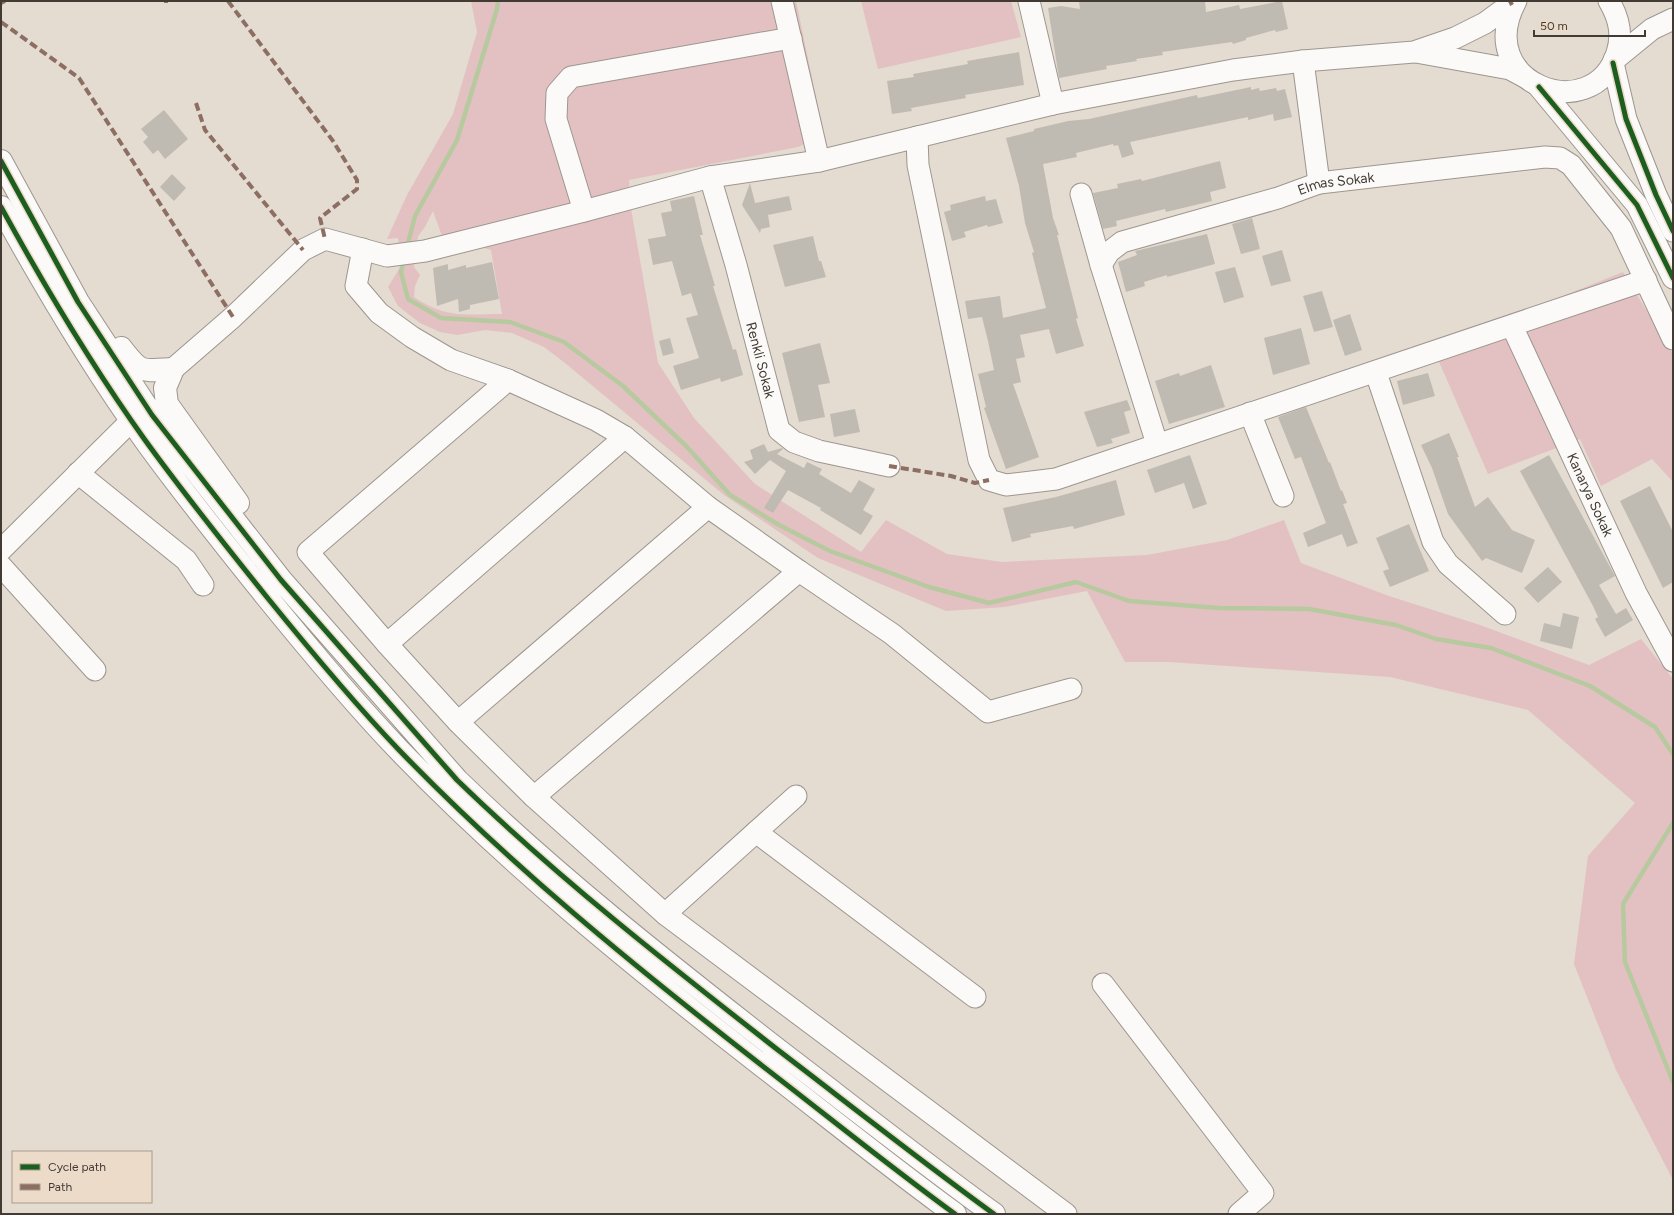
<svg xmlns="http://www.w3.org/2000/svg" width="1674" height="1215" viewBox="0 0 1674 1215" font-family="Figtree,sans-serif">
  <rect width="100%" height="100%" fill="#e4dbd1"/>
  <path fill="#e3c1c2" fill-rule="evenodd" d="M 471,1 L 796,1 L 824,135 L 798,147 L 629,180 L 630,203 L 658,363 L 694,418 L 755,484 L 861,552 L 886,520 L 947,554 L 1002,562 L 1147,555 L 1227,540 L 1284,520 L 1301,563 L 1389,596 L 1480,625 L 1589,665 L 1641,639 L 1673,679 L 1673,1180 L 1616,1070 L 1574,964 L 1588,856 L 1635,803 L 1528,710 L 1390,677 L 1169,662 L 1125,662 L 1087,591 L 1005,607 L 946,611 L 818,558 L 724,495 L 565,363 L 544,347 L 512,333 L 485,330 L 457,335 L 440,332 L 420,323 L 398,306 L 388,287 L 401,266 L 398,238 L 387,239 L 407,195 L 453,114 L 477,32 ZM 433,211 L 442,236 L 491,250 L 502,314 C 465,314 447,319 414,297 L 415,286 L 420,275 L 414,267 L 418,236 L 425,227 Z
    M 861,1 L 1011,1 L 1021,37 L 878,69 Z
    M 1623,272 L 1673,354 L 1673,482 L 1652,459 L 1601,486 L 1580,439 L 1488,474 L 1433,348 Z"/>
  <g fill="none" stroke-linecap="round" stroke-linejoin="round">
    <path stroke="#b7c99f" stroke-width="4.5" d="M 407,247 L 415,216 L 457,140 L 497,9 L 498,1
      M 404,259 L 401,272 L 408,299 L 441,318 L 510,322 L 564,342 L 623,386 L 687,447 L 730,495 L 779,525 L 830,551 L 929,587 L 989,603 L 1076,582 L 1129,601 L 1219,608 L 1309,609 L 1396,625 L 1436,639 L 1491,648 L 1590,686 L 1655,727 L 1673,754
      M 1673,823 L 1623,904 L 1625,962 L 1673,1082"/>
  </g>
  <path fill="#c0bbb2" d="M 1079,1 L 1205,1 L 1206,12 L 1239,5 L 1240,9 L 1282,1 L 1288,29 L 1276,32 L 1275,30 L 1246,38 L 1246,40 L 1233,44 L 1232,42 L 1162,52 L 1163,55 L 1136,59 L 1137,61 L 1106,66 L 1107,69 L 1059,78 L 1048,8 L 1061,6 L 1080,9 Z
    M 1019,52 L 1024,85 L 965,95 L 966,98 L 911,108 L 912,111 L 892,114 L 887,81 L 914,77 L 913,74 L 968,64 L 967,61 Z
    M 1251,87 L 1251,90 L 1259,88 L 1260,91 L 1276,88 L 1277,91 L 1285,89 L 1292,117 L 1274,121 L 1273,114 L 1248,120 L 1248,117 L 1130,142 L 1134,154 L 1122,158 L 1118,145 L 1114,146 L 1113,144 L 1076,153 L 1077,157 L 1043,164 L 1053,218 L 1059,235 L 1057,235 L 1078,318 L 1076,319 L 1084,346 L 1056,354 L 1049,329 L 1020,335 L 1025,357 L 1016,359 L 1021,382 L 1013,384 L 1039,457 L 1006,469 L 984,408 L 986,407 L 978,374 L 994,370 L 988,341 L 982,317 L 968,319 L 965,301 L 1000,296 L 1003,318 L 1046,308 L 1032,253 L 1034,252 L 1025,223 L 1019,186 L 1006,138 L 1034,131 L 1034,129 L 1068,121 L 1089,119 L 1197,95 L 1198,98 Z
    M 164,110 L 188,139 L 165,159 L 158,150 L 153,154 L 143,142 L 148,137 L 141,129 Z
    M 1220,161 L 1226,188 L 1210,192 L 1212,201 L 1166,212 L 1165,209 L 1116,221 L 1117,226 L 1103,229 L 1093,193 L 1118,188 L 1117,184 L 1141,179 L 1142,181 Z
    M 172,174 L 186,188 L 174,201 L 160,187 Z
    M 750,183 L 755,203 L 789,196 L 792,210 L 768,215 L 770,227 L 761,229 L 760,233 L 742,205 Z
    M 694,196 L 703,235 L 700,235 L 715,286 L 713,286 L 733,350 L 736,349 L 743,375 L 721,382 L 720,378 L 681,390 L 673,366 L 699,358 L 686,318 L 698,315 L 691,293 L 682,296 L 672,261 L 653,265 L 648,239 L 666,236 L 661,213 L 672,211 L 670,201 Z
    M 985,196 L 986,201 L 996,199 L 1003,223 L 988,227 L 987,225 L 964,232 L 966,237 L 952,241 L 944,212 L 951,210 L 950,205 Z
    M 1252,218 L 1260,249 L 1241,254 L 1232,224 Z
    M 1207,234 L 1215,264 L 1167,277 L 1167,275 L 1144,282 L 1145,286 L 1126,292 L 1118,262 L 1137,255 L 1135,251 Z
    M 813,236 L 819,261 L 821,261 L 826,277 L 785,287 L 773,245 Z
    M 1282,250 L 1291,281 L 1271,286 L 1262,256 Z
    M 492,262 L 499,299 L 470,305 L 470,309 L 459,312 L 458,299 L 437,306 L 433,268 L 448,264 L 448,270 L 466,265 L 466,268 Z
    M 1235,267 L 1244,297 L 1224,303 L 1215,272 Z
    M 1322,291 L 1333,327 L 1314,332 L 1303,296 Z
    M 1350,314 L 1362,350 L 1345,356 L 1333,320 Z
    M 1301,328 L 1310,364 L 1273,375 L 1264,338 Z
    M 670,338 L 674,353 L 663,356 L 659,341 Z
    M 820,343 L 830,383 L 818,385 L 825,417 L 799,422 L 782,353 Z
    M 1211,365 L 1225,407 L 1169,424 L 1155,381 L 1179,373 L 1180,376 Z
    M 1428,373 L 1435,396 L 1403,405 L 1397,381 Z
    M 1127,400 L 1131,410 L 1124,412 L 1130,433 L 1111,439 L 1113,443 L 1097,447 L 1084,412 Z
    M 1306,407 L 1329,463 L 1330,462 L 1341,491 L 1342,490 L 1347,503 L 1343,504 L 1358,543 L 1347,547 L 1342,534 L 1308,547 L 1303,533 L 1326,523 L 1301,457 L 1295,459 L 1278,417 Z
    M 855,409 L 860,432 L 834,437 L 830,414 Z
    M 1449,433 L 1459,457 L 1457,457 L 1475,507 L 1488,497 L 1512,530 L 1535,540 L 1522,573 L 1486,558 L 1482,561 L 1448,514 L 1432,468 L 1421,445 Z
    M 764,444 L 768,452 L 782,448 L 783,449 L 777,454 L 804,468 L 807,462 L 822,469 L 819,474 L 851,493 L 859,480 L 875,489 L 863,510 L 873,516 L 861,535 L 820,510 L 821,508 L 788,490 L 773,513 L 764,508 L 786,471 L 770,460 L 755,474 L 744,462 L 753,459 L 750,450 Z
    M 1190,455 L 1207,504 L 1193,509 L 1184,483 L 1155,493 L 1147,470 Z
    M 1549,455 L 1615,576 L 1599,585 L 1616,614 L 1626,608 L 1633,620 L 1605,637 L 1595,619 L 1598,617 L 1593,606 L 1520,471 Z
    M 1116,480 L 1125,515 L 1074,529 L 1073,526 L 1030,534 L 1031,537 L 1012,542 L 1003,508 L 1056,497 Z
    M 1650,486 L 1673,532 L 1673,582 L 1663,588 L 1620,501 Z
    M 1409,524 L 1429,571 L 1390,587 L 1383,571 L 1389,569 L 1376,538 Z
    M 1548,567 L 1562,582 L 1538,603 L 1524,588 Z
    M 1563,613 L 1579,617 L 1572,649 L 1540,641 L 1544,623 L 1560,627 Z"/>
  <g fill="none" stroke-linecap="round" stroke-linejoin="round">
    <defs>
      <g id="minor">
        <path d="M 782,1 L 819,161"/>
        <path d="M 1029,1 L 1053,104"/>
        <path d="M 1516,1 C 1471,84 1593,128 1617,53 C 1623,34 1619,18 1609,1"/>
        <path d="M 1416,52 L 1510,69 L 1525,77"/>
        <path d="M 1614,60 L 1652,29 L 1673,19"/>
        <path d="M 1303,61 L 1319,183"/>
        <path d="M 1613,63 L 1626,119 L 1656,195 L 1673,231"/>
        <path d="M 1539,87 L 1637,205 L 1673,278"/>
        <path d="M 917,137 L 918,165 L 979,460 L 989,480 L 1006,485 L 1056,479 L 1646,280"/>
        <path id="s1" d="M 710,177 L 736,265 L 779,430 L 794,442 L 819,451 L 889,466"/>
        <path d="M 1081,194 L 1101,265 L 1157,444"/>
        <path d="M 584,211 L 556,119 L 557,93 L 571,77 L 791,38"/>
        <path d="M 363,249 L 356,286 L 379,313 L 412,337 L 451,360 L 508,380 L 596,420 L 625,437 L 708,507 L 458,722"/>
        <path id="s2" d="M 1101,265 L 1109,252 L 1122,242 L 1278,198 L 1319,183 L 1545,157 L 1560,158 L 1571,165 L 1621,228 L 1673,339"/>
        <path id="s3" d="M 1512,326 L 1636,593 L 1673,661"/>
        <path d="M 173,369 L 233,317 L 303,250 L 325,239 L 387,256 L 425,251 L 584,211 L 710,177 L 819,161 L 1053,104 L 1233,70 L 1303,61 L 1414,52 L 1455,38 L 1485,23 L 1515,1"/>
        <path d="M 1376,373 L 1433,542 L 1448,564 L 1505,614"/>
        <path d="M 1250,413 L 1283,496"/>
        <path d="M 625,437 L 387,644 L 458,722 L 534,797 L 799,571 L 708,507"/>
        <path d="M 78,473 L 186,560 L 203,585"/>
        <path d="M 1,550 L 132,420"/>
        <path d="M 1,566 L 95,670"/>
        <path d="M 799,571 L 892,634 L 988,712 L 1071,689"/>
        <path d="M 387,644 L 308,552 L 508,380"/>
        <path d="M 534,797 L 665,914 L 1066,1214"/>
        <path d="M 756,832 L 975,997"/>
        <path d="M 665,914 L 796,796"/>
        <path d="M 1103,984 L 1263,1193 L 1239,1214"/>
      </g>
      <path id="highway" d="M 1,161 L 78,302 L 152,415 L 281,580 L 457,780 C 557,877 668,964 778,1050 C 850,1105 921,1161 994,1214
        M 1,207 C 45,287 92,366 145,440 C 184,494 225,545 266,596 C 309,649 352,701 399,750 C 510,865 634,966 760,1064 C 825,1114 889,1166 955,1214
        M 121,348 C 141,374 141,371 173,369 L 165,388 L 167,404 L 238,503"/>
    </defs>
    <use href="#minor" stroke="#9d968f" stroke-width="23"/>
    <use href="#highway" stroke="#9d968f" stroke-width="24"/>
    <use href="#minor" stroke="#fbfaf8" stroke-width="21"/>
    <use href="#highway" stroke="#fbfaf8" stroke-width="22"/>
    <path stroke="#8d6e63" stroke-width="4" stroke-dasharray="8 4" stroke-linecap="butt" d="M 164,1 L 168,1
      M 228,1 L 333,141 L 357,180 L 357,189 L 320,218 L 325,239
      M 1510,1 L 1512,5
      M 1,3 L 5,1
      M 1,22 L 79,78 L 233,317
      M 196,103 L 205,130 L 303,250
      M 889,466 L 951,476 L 975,483 L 989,480"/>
    <defs>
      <path id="cycleway" d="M 1613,63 L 1626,119 L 1656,195 L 1673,231
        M 1539,87 L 1637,205 L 1673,278
        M 1,161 L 78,302 L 152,415 L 281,580 L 457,780 C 557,877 668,964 778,1050 C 850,1105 921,1161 994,1214
        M 1,207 C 45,287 92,366 145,440 C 184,494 225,545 266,596 C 309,649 352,701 399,750 C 510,865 634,966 760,1064 C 825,1114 889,1166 955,1214"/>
    </defs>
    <use href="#cycleway" stroke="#ecdbc9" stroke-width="8"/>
    <use href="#cycleway" stroke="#1b5e20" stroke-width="5"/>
  </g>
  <g text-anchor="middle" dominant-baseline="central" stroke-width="3.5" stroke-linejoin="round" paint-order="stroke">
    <g font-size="14" fill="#423b34" stroke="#ecdbc9">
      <text stroke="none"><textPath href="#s2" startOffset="254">Elmas Sokak</textPath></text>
      <text stroke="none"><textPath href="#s1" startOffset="190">Renkli Sokak</textPath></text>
      <text stroke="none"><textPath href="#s3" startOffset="186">Kanarya Sokak</textPath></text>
    </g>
  </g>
  <rect width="1674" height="1215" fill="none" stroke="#423b34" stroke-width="4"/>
  <rect x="12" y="1151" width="140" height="52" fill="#ecdbc9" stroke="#a89b8d"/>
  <rect x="20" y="1164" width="20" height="6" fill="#1b5e20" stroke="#a89b8d"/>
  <text x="48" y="1171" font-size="12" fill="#423b34">Cycle path</text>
  <rect x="20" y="1184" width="20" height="6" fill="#8d6e63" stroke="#a89b8d"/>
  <text x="48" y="1191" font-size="12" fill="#423b34">Path</text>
  <path d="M1534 30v6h111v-6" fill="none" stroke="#423b34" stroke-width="2"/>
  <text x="1540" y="30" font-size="12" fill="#423b34" stroke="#ecdbc9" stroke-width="3" paint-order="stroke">50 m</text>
</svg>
